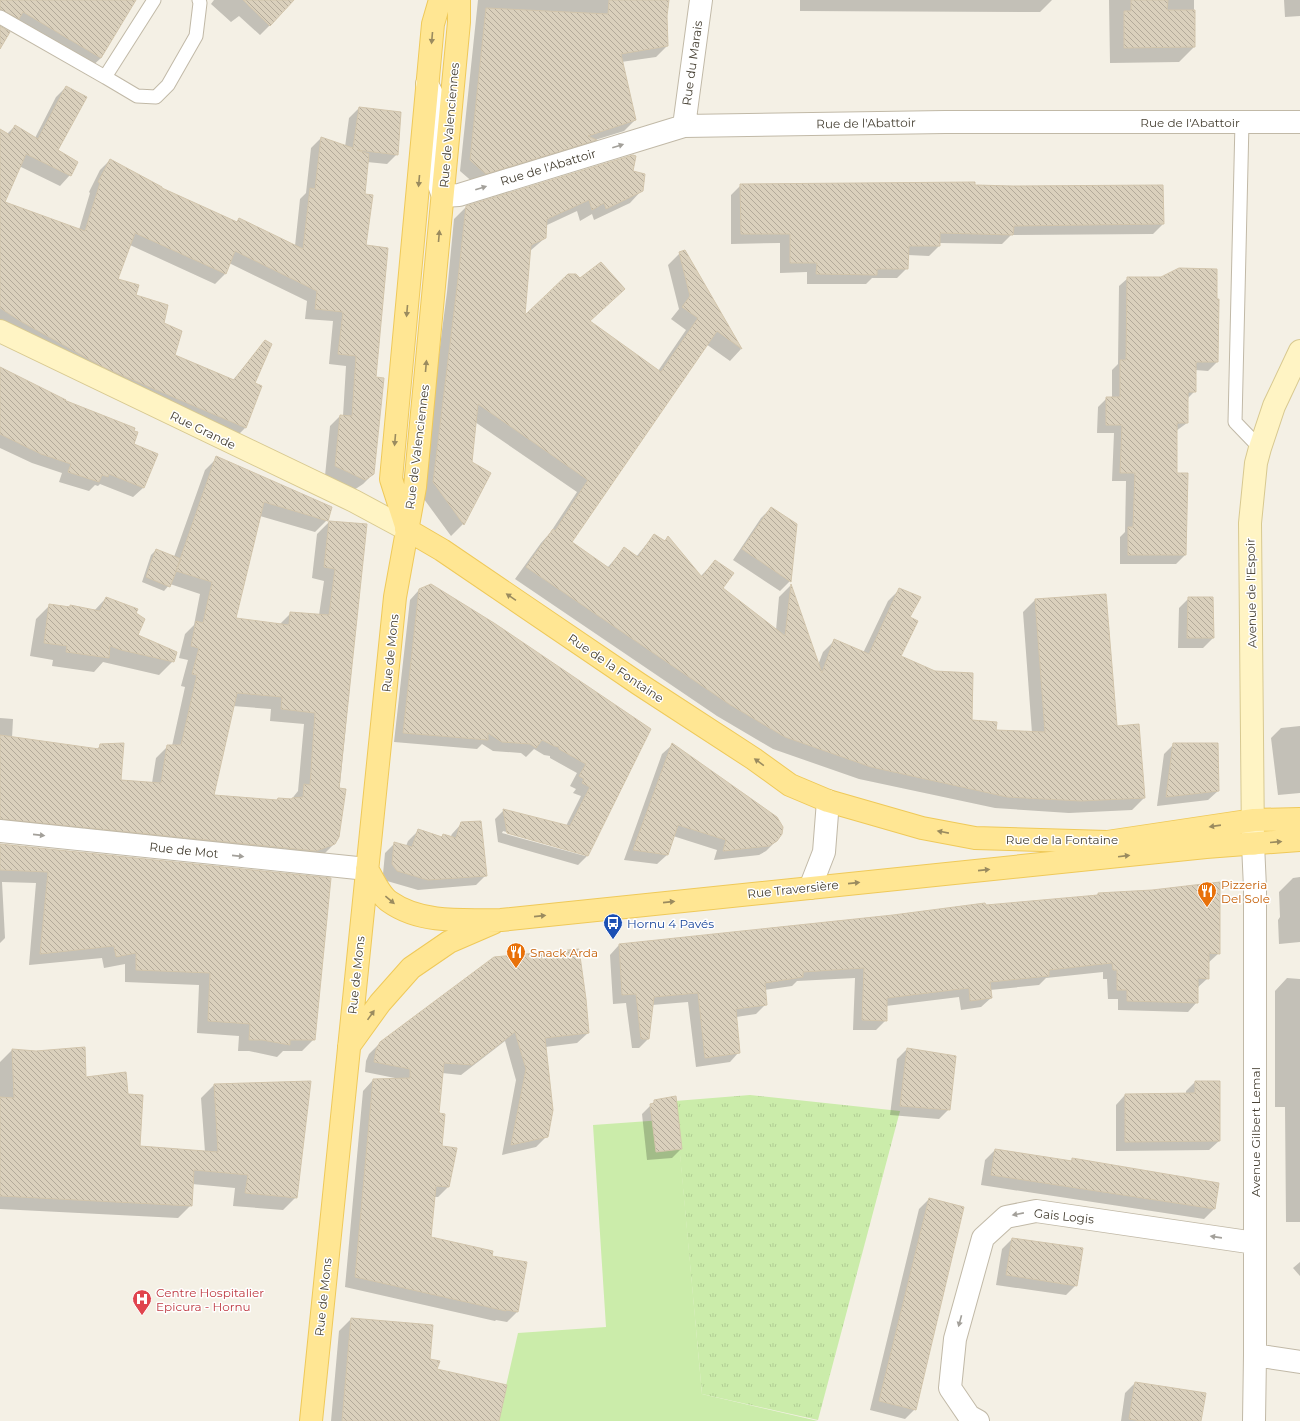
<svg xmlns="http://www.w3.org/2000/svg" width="1300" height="1421" viewBox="0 0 1300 1421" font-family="Montserrat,sans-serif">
  <defs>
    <pattern id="grass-tufts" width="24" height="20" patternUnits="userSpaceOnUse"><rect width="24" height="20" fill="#cbecaa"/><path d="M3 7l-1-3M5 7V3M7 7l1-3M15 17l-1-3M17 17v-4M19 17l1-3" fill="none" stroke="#b0cc93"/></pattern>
    <pattern id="building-back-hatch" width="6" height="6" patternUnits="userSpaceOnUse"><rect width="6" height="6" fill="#dad0bc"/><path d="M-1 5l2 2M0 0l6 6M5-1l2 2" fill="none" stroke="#b3aa9a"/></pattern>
  </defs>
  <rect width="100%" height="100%" fill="#f4f0e5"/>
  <path fill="url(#grass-tufts)" d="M 750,1095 L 900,1111 L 818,1420 L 702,1394 L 675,1101 Z"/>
  <path fill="#cbecaa" d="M 677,1119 L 702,1394 L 818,1421 L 498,1421 L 518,1333 L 606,1327 L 593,1125 Z"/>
  <path fill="#0003" fill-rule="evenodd" d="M 0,0 L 135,0 L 101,58 L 90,68 L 0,24 Z
    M 214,0 L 286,0 L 270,25 L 260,35 L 239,16 L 231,22 L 211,4 Z
    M 478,0 L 668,0 L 666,16 L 667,46 L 656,57 L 621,62 L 635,120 L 624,131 L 595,140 L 585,150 L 475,184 L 460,171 Z
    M 800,0 L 1052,0 L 1040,12 L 800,11 Z
    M 1109,0 L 1194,0 L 1194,47 L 1179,62 L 1110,63 Z
    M 1284,0 L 1300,0 L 1300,16 L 1285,17 Z
    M 66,87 L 57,151 L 70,175 L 60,186 L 19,166 L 3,203 L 79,230 L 90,193 L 89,192 L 100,170 L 110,160 L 160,189 L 236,223 L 239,219 L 295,246 L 300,199 L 306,193 L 311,148 L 321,138 L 345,147 L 349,118 L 359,108 L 397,154 L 387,164 L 367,162 L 364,195 L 364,246 L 375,378 L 373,474 L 363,484 L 354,490 L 325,476 L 330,426 L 340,416 L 343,416 L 346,366 L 329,364 L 333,321 L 305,319 L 307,301 L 229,263 L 225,274 L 215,284 L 130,245 L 116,280 L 163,324 L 174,355 L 233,380 L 265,341 L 253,383 L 261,386 L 245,428 L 235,438 L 0,325 L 0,131 L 7,134 L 15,126 L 35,138 L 56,97 Z
    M 632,172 L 642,190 L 630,203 L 594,220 L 592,214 L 580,221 L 577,211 L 545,226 L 545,238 L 530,251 L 524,318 L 589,322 L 658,371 L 686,330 L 671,319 L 679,309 L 668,265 L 680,253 L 684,251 L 741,349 L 730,361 L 706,344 L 570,543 L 607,568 L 624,549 L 636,557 L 654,535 L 664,541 L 668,538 L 700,577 L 715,561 L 722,588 L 776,630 L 779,597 L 790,586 L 818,665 L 823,652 L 835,640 L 863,653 L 888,601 L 900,589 L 909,618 L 900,656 L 971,721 L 995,731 L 1032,733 L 1023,612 L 1035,600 L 1105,595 L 1116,727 L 1144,798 L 1132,810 L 1069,813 L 995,808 L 859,779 L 773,749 L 717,716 L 515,579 L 541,543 L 550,533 L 577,492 L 475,422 L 471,463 L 489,474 L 463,524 L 451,536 L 421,495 L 447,292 L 454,219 L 466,207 Z
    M 741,185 L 974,186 L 1163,224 L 1153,234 L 1011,235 L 1002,244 L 939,243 L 939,246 L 929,256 L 908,255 L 907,268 L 897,278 L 872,278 L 866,284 L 807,284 L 807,272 L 780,273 L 780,243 L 731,244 L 731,195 Z
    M 1128,278 L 1217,362 L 1208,371 L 1195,370 L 1195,391 L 1187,399 L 1187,423 L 1176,431 L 1176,474 L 1187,474 L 1185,555 L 1176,564 L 1120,564 L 1120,537 L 1125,532 L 1126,481 L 1112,481 L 1114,433 L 1097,433 L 1098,407 L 1107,398 L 1112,398 L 1112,370 L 1118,364 L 1119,286 Z
    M 0,367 L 64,400 L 63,401 L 133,445 L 156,455 L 143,488 L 133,497 L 100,484 L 98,486 L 95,485 L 89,491 L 59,482 L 62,473 L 32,463 L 0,448 Z
    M 217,458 L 327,520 L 315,532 L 260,516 L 234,619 L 279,625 L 291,613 L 319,615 L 324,581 L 312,578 L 317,534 L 329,522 L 366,525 L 334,844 L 322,856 L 0,831 L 0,718 L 13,719 L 12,738 L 96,750 L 101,745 L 120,780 L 152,783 L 156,758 L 168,746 L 172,746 L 185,687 L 181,686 L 188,660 L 179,658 L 185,634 L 194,625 L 200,594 L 170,584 L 164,591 L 142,582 L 151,555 L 156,550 L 174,557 L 205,470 ZM 233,706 L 271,709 L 270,721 L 304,724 L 298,791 L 291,800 L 278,799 L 276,801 L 213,796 Z
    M 771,508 L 796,524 L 790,581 L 780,591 L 733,560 L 761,518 Z
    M 419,590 L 649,729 L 587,856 L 578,865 L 498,842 L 495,819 L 504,810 L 566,826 L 581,796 L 573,793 L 576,789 L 570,786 L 577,773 L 550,758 L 550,756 L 544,755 L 534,749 L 526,757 L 521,753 L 493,751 L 482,744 L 477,749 L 394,742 L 410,600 ZM 503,831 L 585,854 L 585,856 L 502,833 Z
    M 106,598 L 135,613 L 137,635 L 173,661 L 159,675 L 103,662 L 94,672 L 52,666 L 53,660 L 30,656 L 36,619 L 50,605 L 94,611 Z
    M 1189,598 L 1212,598 L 1213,638 L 1203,648 L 1178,648 L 1179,608 Z
    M 1300,726 L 1300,793 L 1278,795 L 1271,738 L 1281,728 Z
    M 1174,744 L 1218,791 L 1208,800 L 1157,806 L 1164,754 Z
    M 672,745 L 776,841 L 766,851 L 759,855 L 714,860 L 717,850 L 673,836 L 667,855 L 657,864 L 624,860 L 662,754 Z
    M 462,823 L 486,875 L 476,885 L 418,890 L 387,881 L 383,874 L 385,853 L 395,843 L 406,846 L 408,841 L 418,831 L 441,838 L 443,836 L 450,838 L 452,834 Z
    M 0,845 L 330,879 L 314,1039 L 302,1051 L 283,1051 L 277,1057 L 249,1051 L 238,1051 L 239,1036 L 197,1033 L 199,985 L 125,982 L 125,964 L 104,968 L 102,958 L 29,965 L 36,883 L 2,882 L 5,938 L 0,943 Z
    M 1300,877 L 1300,942 L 1279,944 L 1278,920 L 1280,917 L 1279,892 L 1293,878 Z
    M 1098,894 L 1219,953 L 1208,963 L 1208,978 L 1197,988 L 1197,1002 L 1188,1012 L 1118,1010 L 1118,999 L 1108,999 L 1107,979 L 1103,979 L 1103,972 L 1046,978 L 1039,985 L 990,990 L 991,998 L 981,1007 L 961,1010 L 959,997 L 886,1006 L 886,1020 L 876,1030 L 853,1030 L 855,978 L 797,981 L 792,986 L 764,990 L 766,1004 L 756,1014 L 736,1017 L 739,1052 L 730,1062 L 696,1067 L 688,1002 L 652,1005 L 649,1038 L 639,1048 L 632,1048 L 626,1003 L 613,1004 L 610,955 L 619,945 L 1096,896 Z
    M 494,958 L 588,1033 L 577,1043 L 545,1047 L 547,1136 L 536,1147 L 502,1155 L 516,1080 L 505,1041 L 461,1075 L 442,1073 L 437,1113 L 441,1147 L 448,1187 L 438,1197 L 434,1197 L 430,1238 L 491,1257 L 517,1312 L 507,1322 L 496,1320 L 495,1321 L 345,1287 L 363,1091 L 373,1080 L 400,1079 L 365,1072 L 366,1061 L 369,1054 L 380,1043 Z
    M 1287,978 L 1300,979 L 1300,1222 L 1286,1222 L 1285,1107 L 1275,1107 L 1275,991 Z
    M 907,1049 L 949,1109 L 939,1119 L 890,1115 L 897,1059 Z
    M 12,1050 L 36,1052 L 85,1078 L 127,1095 L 139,1146 L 205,1152 L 201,1098 L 214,1085 L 296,1197 L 283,1210 L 233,1206 L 235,1188 L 192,1184 L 191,1205 L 178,1218 L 0,1209 L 0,1062 Z
    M 1195,1082 L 1219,1141 L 1209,1150 L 1116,1151 L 1116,1105 L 1125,1095 L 1186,1094 L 1186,1091 Z
    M 655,1101 L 681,1149 L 672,1158 L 647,1160 L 642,1114 Z
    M 995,1150 L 1070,1162 L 1072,1159 L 1214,1209 L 1204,1219 L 981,1185 L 985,1160 Z
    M 929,1199 L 915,1409 L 905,1419 L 870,1410 L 919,1209 Z
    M 1012,1239 L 1076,1285 L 1066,1295 L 996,1285 L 1002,1249 Z
    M 1300,1262 L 1300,1276 L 1293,1268 Z
    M 351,1319 L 429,1360 L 435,1369 L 498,1421 L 331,1421 L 339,1331 Z
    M 1135,1383 L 1200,1421 L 1121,1421 L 1125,1393 Z"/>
  <path fill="url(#building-back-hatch)" stroke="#d2c5ac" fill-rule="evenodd" d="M 0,0 L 136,0 L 101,58 L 23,12 L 19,19 L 0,9 Z
    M 243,0 L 294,0 L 270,26 Z
    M 609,0 L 669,0 L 667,16 L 668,46 L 621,54 L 636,120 L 588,136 L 597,140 L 486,174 L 470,160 L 486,8 L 608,14 Z
    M 1131,0 L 1168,0 L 1167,10 L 1195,10 L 1195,47 L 1124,48 L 1124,11 L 1131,11 Z
    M 0,26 L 10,32 L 0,49 Z
    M 66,86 L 87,97 L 58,150 L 78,162 L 71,176 L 26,154 L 5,202 L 85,231 L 100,183 L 98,182 L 110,159 L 162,187 L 162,188 L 237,222 L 239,218 L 303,249 L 310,188 L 315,189 L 321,137 L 353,148 L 359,107 L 401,112 L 398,155 L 357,150 L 369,154 L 365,194 L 373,195 L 366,245 L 388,248 L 376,377 L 384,378 L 374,474 L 365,480 L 335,466 L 340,415 L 352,416 L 356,356 L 338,354 L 343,312 L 315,309 L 317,291 L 235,251 L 226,274 L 135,233 L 118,279 L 139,285 L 136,295 L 168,305 L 164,323 L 182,331 L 175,355 L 234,380 L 265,340 L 272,344 L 255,383 L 262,386 L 246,428 L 105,368 L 22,322 L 0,308 L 0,129 L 10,135 L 15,125 L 38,139 Z
    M 633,155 L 636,156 L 633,171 L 645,174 L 643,191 L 606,209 L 604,203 L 592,210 L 589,200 L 547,219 L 546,238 L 531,245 L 525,315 L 568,274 L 576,274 L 580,278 L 601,262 L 625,289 L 590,321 L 661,372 L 698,318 L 682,307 L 690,296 L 679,252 L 685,250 L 742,349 L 717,331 L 572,542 L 609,568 L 624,547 L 638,557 L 654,534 L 665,541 L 668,536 L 702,577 L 715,560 L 734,573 L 723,588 L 785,636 L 791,584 L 822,673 L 834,639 L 869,654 L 899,588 L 921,597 L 910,617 L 918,621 L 901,656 L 935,671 L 973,673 L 972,720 L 997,722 L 996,730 L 1045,732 L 1035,599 L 1106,594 L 1117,726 L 1139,724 L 1145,798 L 1081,801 L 1007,797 L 871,767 L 785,737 L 729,704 L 526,567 L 553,529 L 555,531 L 588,480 L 478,404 L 472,462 L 491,473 L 464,525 L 433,482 L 458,279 L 466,206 Z
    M 975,182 L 975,185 L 1013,186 L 1163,185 L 1164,224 L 1014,226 L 1013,235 L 940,233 L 940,246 L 909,246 L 908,269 L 877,269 L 877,275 L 816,274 L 817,263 L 790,263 L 790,234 L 741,234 L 740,184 Z
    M 1179,268 L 1217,269 L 1217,299 L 1219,299 L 1218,362 L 1196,362 L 1196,392 L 1188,392 L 1188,423 L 1177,423 L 1177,473 L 1188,473 L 1186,555 L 1128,555 L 1128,527 L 1133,527 L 1135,473 L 1120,473 L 1122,425 L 1106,425 L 1106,397 L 1120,397 L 1120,360 L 1126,360 L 1127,277 L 1161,277 Z
    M 0,367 L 66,400 L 64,400 L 135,428 L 134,431 L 138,432 L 134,444 L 158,454 L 144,488 L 109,474 L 108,477 L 102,475 L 99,482 L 68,472 L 71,464 L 41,454 L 0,434 Z
    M 216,456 L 332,507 L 328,521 L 264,502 L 236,618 L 289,625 L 290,612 L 329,615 L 335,569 L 324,567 L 329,521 L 367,524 L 339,788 L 346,789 L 339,837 L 335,844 L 316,851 L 0,819 L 0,735 L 99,749 L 100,744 L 124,743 L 121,780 L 161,783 L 167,745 L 181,745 L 197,675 L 192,674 L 199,648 L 191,646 L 196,621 L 203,623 L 212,582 L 176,571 ZM 237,693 L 282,697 L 281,709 L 315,713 L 310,785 L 304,784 L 303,797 L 292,798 L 292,799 L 278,798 L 277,800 L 214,795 Z
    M 771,507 L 797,524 L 791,582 L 742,549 Z
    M 156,549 L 181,559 L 170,587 L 146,577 Z
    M 431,584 L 494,623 L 651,729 L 588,856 L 507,833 L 503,809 L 570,826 L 590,787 L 582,783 L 584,779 L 579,776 L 586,764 L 559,749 L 559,747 L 554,746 L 542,740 L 536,748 L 530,744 L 502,742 L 488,733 L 488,740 L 403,733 L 419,589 Z
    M 106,597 L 138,609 L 136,613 L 145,619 L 138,635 L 177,652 L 174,662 L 121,650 L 110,646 L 109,658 L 66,652 L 67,646 L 44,643 L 49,604 L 70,607 L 70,605 L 100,611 Z
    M 1188,597 L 1213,597 L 1214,638 L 1187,638 Z
    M 672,743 L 777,817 L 783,827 L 782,834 L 777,841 L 769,846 L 723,851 L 726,840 L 678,825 L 668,855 L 633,850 Z
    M 1173,743 L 1218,743 L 1219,791 L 1166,797 Z
    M 481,821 L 487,876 L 428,880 L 397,871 L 392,864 L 394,842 L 412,847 L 418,829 L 442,837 L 443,834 L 456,838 L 461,822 Z
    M 0,844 L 331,878 L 315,1040 L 290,1040 L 290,1045 L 262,1040 L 249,1040 L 250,1024 L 208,1021 L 210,973 L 136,970 L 136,953 L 116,957 L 114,946 L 40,954 L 48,872 L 0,870 Z
    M 1220,882 L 1220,954 L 1209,953 L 1209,979 L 1198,978 L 1198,1003 L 1127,1001 L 1127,990 L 1117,990 L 1117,970 L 1113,970 L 1112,963 L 1049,970 L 1049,976 L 990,982 L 992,998 L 970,1001 L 969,988 L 887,998 L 887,1021 L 862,1020 L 864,968 L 803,972 L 803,977 L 765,983 L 767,1005 L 736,1009 L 740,1053 L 705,1058 L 698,993 L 654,997 L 649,1039 L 641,1039 L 636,994 L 622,995 L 619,944 L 893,915 L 985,903 L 986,905 L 1098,895 L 1098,893 L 1152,890 Z
    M 579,949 L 586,999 L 589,1033 L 545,1038 L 553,1110 L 548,1137 L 511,1145 L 526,1069 L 515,1032 L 472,1065 L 444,1063 L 439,1113 L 445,1114 L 442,1146 L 457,1148 L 449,1187 L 436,1186 L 431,1237 L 493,1251 L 492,1256 L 527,1262 L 518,1312 L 506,1310 L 506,1311 L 355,1277 L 373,1079 L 410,1078 L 410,1069 L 374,1062 L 376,1050 L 380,1042 L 494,957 Z
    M 85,1047 L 86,1077 L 126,1072 L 128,1094 L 143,1095 L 140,1146 L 218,1152 L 214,1084 L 311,1081 L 297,1198 L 245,1193 L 248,1175 L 194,1170 L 192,1206 L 0,1196 L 0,1097 L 14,1098 L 12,1049 L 36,1051 Z
    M 907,1048 L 956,1056 L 950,1110 L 900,1106 Z
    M 1195,1081 L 1220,1081 L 1220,1141 L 1125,1142 L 1125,1094 L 1195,1093 Z
    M 676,1096 L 682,1149 L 656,1152 L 650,1104 L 654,1103 L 654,1100 Z
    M 995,1149 L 1072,1161 L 1072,1158 L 1219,1183 L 1215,1209 L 991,1175 Z
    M 929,1198 L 964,1207 L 916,1410 L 879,1401 Z
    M 1012,1238 L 1083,1248 L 1077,1286 L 1006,1275 Z
    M 351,1318 L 433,1325 L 430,1359 L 440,1361 L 437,1369 L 507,1385 L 499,1421 L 342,1421 Z
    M 1135,1382 L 1206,1393 L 1201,1421 L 1141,1421 L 1129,1419 Z"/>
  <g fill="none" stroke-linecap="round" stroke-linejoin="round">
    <defs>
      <path id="lane" d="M 0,17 L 105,77 L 154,0
        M 105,77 L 137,96 L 156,97 L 168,85 L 196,36 L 200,3 L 199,0
        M 1242,122 L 1235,422 L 1260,448"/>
      <path id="street" d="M 427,84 L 437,104 L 434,171 L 443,196 L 459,195 L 684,126 L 945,122 L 1300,122
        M 684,126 L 701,0
        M 0,831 L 367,869
        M 1253,844 L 1255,888 L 1255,1355 L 1254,1421
        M 810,888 L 824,852 L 828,801
        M 1255,1355 L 1300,1362
        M 978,1421 L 969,1416 L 950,1388 L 955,1339 L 983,1238 L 1006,1217 L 1036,1211 L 1255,1243"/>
      <path id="secondary" d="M 0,331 L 354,501 L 406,529
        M 1253,844 L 1250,523 L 1256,463 L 1260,448 L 1274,406 L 1300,351"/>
      <path id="primary" d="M 406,526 L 391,479 L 433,24 L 440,0
        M 406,529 L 442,550 L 639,684 L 754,759 L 790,785 L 828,801 L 922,828 L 975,838 L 1107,842 L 1254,820 L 1300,819
        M 367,869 C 373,879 380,896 390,902 C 421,924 465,920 501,920 L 1206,847 L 1300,840
        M 349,1046 L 380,1003 L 411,968 L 449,942 L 493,923
        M 311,1421 L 395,597 L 415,487 L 459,22 L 459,0"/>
    </defs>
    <use href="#lane" stroke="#c1b9a7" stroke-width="15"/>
    <use href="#street" stroke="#c1b9a7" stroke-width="24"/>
    <use href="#secondary" stroke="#d8c990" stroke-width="24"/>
    <use href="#primary" stroke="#efc959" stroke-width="24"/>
    <use href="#lane" stroke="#fff" stroke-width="13"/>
    <use href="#street" stroke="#fff" stroke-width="22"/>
    <use href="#secondary" stroke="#fff4c4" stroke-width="22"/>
    <use href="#primary" stroke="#ffe693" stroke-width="22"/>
  </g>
  <defs><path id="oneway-solid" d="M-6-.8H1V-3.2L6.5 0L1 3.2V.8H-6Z"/></defs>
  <g fill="#9a8b5f">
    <use href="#oneway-solid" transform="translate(432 38) rotate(95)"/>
    <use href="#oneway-solid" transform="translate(419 181) rotate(95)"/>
    <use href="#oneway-solid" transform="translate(439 236) rotate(-85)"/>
    <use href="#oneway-solid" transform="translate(407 311) rotate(95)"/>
    <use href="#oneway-solid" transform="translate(426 366) rotate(-85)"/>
    <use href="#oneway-solid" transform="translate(395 440) rotate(95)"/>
    <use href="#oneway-solid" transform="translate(511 597) rotate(-146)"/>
    <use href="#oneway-solid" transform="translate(759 762) rotate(-144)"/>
    <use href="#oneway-solid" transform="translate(1215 826) rotate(172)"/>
    <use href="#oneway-solid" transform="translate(943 832) rotate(-169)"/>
    <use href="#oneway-solid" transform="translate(1276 842) rotate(-5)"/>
    <use href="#oneway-solid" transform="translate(1124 856) rotate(-7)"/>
    <use href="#oneway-solid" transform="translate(984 870) rotate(-6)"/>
    <use href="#oneway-solid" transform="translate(854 883) rotate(-6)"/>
    <use href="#oneway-solid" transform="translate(390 900) rotate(40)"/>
    <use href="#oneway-solid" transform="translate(669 902) rotate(-6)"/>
    <use href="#oneway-solid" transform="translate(540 916) rotate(-6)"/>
    <use href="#oneway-solid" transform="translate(371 1015) rotate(-55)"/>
  </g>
  <g fill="#a3a09a">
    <use href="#oneway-solid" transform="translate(618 146) rotate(-17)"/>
    <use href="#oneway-solid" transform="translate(481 188) rotate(-17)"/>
    <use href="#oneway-solid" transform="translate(39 835) rotate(6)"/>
    <use href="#oneway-solid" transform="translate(238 856) rotate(6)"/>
    <use href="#oneway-solid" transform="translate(1018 1214) rotate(169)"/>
    <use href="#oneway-solid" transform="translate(1216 1237) rotate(-172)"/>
    <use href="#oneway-solid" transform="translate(960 1321) rotate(105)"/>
  </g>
  <defs>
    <symbol id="restaurant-pin" viewBox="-11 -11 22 30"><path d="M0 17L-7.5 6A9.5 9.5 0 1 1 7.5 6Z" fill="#e8710a" stroke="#fff"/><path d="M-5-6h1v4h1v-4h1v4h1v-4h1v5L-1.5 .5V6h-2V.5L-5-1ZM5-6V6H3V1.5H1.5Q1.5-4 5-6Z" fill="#fff"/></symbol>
    <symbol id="bus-pin" viewBox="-11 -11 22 30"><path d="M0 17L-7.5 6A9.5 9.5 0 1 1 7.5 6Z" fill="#1a4fb4" stroke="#fff"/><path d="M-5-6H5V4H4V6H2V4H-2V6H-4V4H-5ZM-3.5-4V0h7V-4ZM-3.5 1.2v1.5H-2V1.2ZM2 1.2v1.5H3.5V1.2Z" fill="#fff"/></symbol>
    <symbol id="hospital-pin" viewBox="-11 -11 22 30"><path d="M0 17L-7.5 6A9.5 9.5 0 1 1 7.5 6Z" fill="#e0444e" stroke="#fff"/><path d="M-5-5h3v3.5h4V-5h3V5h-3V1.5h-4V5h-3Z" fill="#fff"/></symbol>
  </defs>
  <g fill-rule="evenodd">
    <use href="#restaurant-pin" x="1196" y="880" width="22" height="30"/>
    <use href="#bus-pin" x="602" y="912" width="22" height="30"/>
    <use href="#restaurant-pin" x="505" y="941" width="22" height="30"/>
    <use href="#hospital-pin" x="131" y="1288" width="22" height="30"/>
  </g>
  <g text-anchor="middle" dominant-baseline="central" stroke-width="3" stroke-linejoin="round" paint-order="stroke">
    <g font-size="12" fill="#474134" stroke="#fff">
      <text transform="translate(692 63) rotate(-82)">Rue du Marais</text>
      <text x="1190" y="122">Rue de l'Abattoir</text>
      <text transform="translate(866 123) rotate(-1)">Rue de l'Abattoir</text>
      <text transform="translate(449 125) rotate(-85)">Rue de Valenciennes</text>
      <text transform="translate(548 167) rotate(-17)">Rue de l'Abattoir</text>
      <text transform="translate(203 430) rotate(26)">Rue Grande</text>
      <text transform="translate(417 447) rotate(-83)">Rue de Valenciennes</text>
      <text transform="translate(1251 593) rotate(-91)">Avenue de l'Espoir</text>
      <text transform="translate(390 653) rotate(-84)">Rue de Mons</text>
      <text transform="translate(616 668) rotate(34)">Rue de la Fontaine</text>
      <text x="1062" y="839">Rue de la Fontaine</text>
      <text transform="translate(184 850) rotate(6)">Rue de Mot</text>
      <text transform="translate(793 889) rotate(-6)">Rue Traversière</text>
      <text transform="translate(356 975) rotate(-84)">Rue de Mons</text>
      <text transform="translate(1255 1132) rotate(-90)">Avenue Gilbert Lemal</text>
      <text transform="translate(1064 1216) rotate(6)">Gais Logis</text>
      <text transform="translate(323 1297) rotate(-84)">Rue de Mons</text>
    </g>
    <g font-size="12" fill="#c56008" stroke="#fff" text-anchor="start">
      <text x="1221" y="884">Pizzeria<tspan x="1221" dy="14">Del Sole</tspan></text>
      <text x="530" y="952">Snack Arda</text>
    </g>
    <g font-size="12" fill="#164399" stroke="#fff" text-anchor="start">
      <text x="627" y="923">Hornu 4 Pavés</text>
    </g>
    <g font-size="12" fill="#be3a42" stroke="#fff" text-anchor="start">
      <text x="156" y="1292">Centre Hospitalier<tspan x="156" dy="14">Epicura - Hornu</tspan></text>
    </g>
  </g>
</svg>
